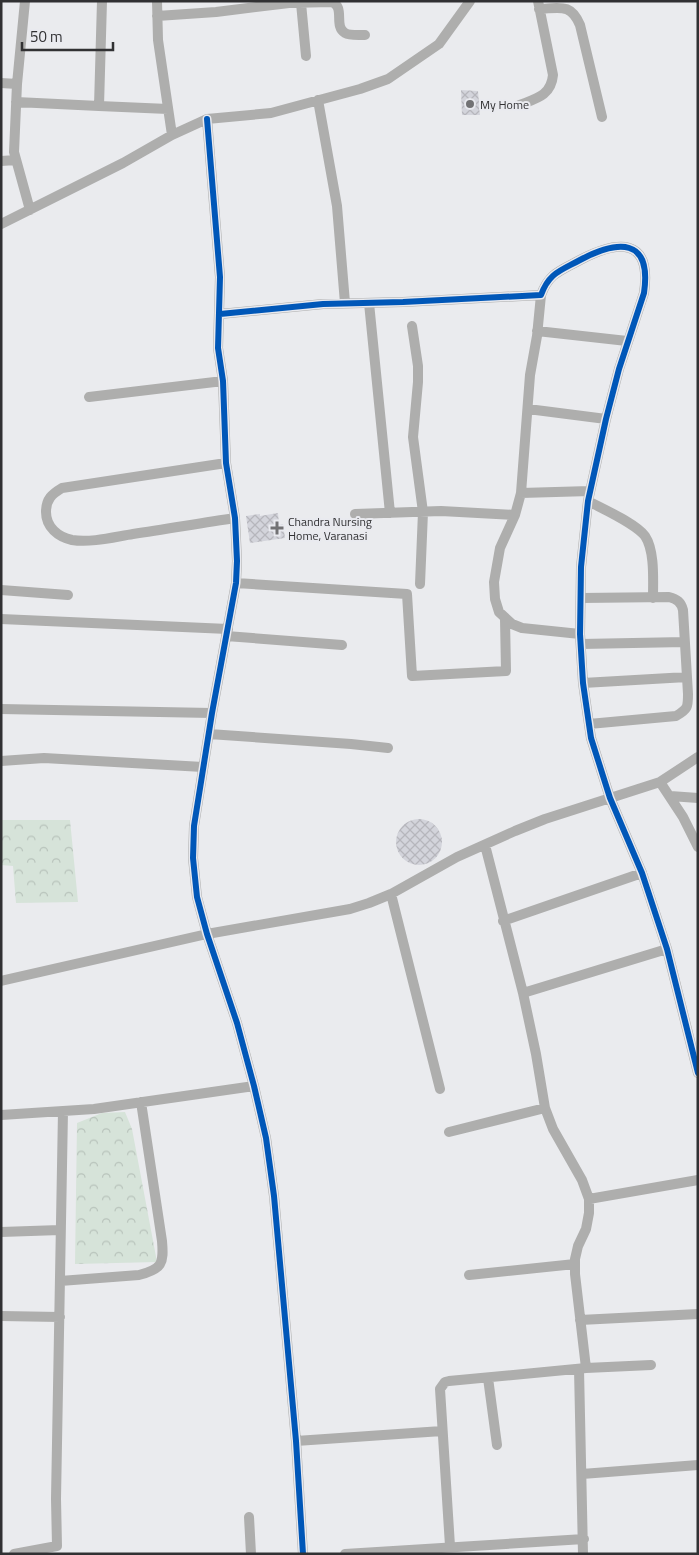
<svg xmlns="http://www.w3.org/2000/svg" width="699" height="1555" viewBox="0 0 699 1555" font-family="'Titillium Web',sans-serif">
  <defs>
    <pattern id="park-crowns" width="20" height="18" patternUnits="userSpaceOnUse" patternTransform="scale(1.25)"><rect width="20" height="18" fill="#d6e3d9"/><path d="M2 6a3 3 0 1 1 6 0M12 15a3 3 0 1 1 6 0" fill="none" stroke="#b8c3bb"/></pattern>
    <pattern id="building-cross-hatch" width="8" height="8" patternUnits="userSpaceOnUse" patternTransform="scale(1.25)"><rect width="8" height="8" fill="#d3d4db"/><path d="M0 0l8 8M0 8l8-8" fill="none" stroke="#b6b6bc"/></pattern>
  </defs>
  <rect width="100%" height="100%" fill="#eaebee"/>
  <path fill="url(#park-crowns)" d="M 1,820 L 70,820 L 78,902 L 16,903 L 13,866 L 1,865 Z
    M 125,1112 L 132,1129 L 157,1262 L 75,1264 L 77,1123 L 102,1113 Z"/>
  <path fill="url(#building-cross-hatch)" d="M 461,90 L 478,91 L 480,115 L 462,115 Z
    M 278,513 L 279,524 L 283,524 L 285,538 L 250,543 L 246,516 L 260,514 L 260,516 Z
    M396 842a23 23 0 1 1 46 0a23 23 0 1 1-46 0Z"/>
  <g fill="none" stroke-linecap="round" stroke-linejoin="round">
    <path stroke="#aeaead" stroke-width="10" d="M 25,1 L 17,84 L 14,152 L 30,210
      M 102,1 L 99,106 L 168,109
      M 157,1 L 158,40 L 172,135
      M 301,3 L 306,56
      M 539,9 C 560,8 571,3 580,25 L 602,117
      M 157,16 L 216,12 L 289,3 L 331,2 C 346,6 333,26 345,33 C 350,36 359,35 365,35
      M 1,83 L 17,84
      M 318,100 L 337,206 L 345,303
      M 16,102 L 99,106
      M 517,106 C 534,99 551,97 553,75 L 538,1
      M 207,119 L 220,277 L 218,348 L 223,381 L 226,463 L 235,518 L 237,561 L 236,583 L 212,713 L 194,826 L 193,858 L 197,897 L 207,934 L 237,1023 L 254,1086 L 266,1138 L 274,1196 L 296,1441 L 303,1554
      M 1,161 L 16,160
      M 1,224 L 123,163 L 172,135 L 207,119 L 271,113 L 360,89 L 388,79 L 439,44 L 470,1
      M 541,295 L 537,336 L 530,375 L 521,493 L 515,515 L 500,548 L 494,582 L 495,599 L 499,612 L 512,624 L 522,628 L 580,634
      M 369,303 L 390,513
      M 220,314 L 323,304 L 403,302 L 541,295 C 549,273 560,271 580,260 C 618,240 652,237 644,293 L 619,369 L 606,419 L 588,501 L 581,567 L 580,634 L 583,683 L 591,738 L 610,798 L 642,873 L 667,949 L 698,1073
      M 412,326 L 418,366 L 418,382 L 413,437 L 423,512 L 420,584
      M 537,331 L 627,341
      M 89,397 L 223,381
      M 528,409 L 606,419
      M 226,463 L 62,488 C 52,494 46,499 46,512 C 46,527 58,537 72,540 C 91,543 114,537 133,534 C 167,529 201,523 235,518
      M 521,493 L 590,491
      M 588,501 C 603,509 635,523 645,536 C 655,551 653,580 653,598
      M 355,514 L 441,511 L 515,515
      M 236,583 L 407,594 L 412,676 L 506,671 L 505,619
      M 1,590 L 68,595
      M 581,598 L 669,597 C 677,599 681,602 683,610 L 688,694 C 688,707 688,709 676,716 L 589,724
      M 1,619 L 228,629
      M 226,636 L 342,645
      M 581,644 L 685,642
      M 583,683 L 687,677
      M 1,709 L 212,713
      M 209,734 L 351,744 L 388,748
      M 1,761 L 44,758 L 203,767
      M 660,782 L 683,817 L 698,847
      M 670,796 L 698,798
      M 485,845 L 523,993 L 536,1054 L 545,1108 L 553,1129 L 582,1180 L 589,1199 L 698,1180
      M 391,894 L 440,1089
      M 503,921 L 642,873
      M 1,981 L 207,934 L 350,909 L 369,903 L 391,894 L 457,857 L 515,831 L 545,819 L 660,782 L 698,757
      M 523,993 L 667,949
      M 1,1115 L 94,1109 L 254,1086
      M 449,1132 L 545,1108
      M 1,1232 L 60,1230
      M 469,1275 L 575,1264
      M 60,1281 L 139,1275 C 162,1269 164,1264 162,1241 L 141,1102
      M 1,1316 L 60,1317
      M 580,1320 L 698,1314
      M 586,1368 L 651,1365
      M 579,1369 L 583,1554
      M 488,1378 L 497,1445
      M 296,1441 L 442,1431
      M 582,1474 L 698,1465
      M 249,1517 L 251,1554
      M 450,1546 L 440,1389 L 445,1382 L 449,1381 L 586,1368 L 575,1274 L 575,1259 L 578,1246 L 586,1229 L 589,1213 L 589,1199
      M 14,1554 L 57,1546 L 56,1499 L 63,1111
      M 345,1554 L 584,1539"/>
    <defs>
      <path id="cycleway" d="M 207,119 L 220,277 L 218,348 L 223,381 L 226,463 L 235,518 L 237,561 L 236,583 L 212,713 L 194,826 L 193,858 L 197,897 L 207,934 L 237,1023 L 254,1086 L 266,1138 L 274,1196 L 296,1441 L 303,1554
        M 220,314 L 323,304 L 403,302 L 541,295 C 549,273 560,271 580,260 C 618,240 652,237 644,293 L 619,369 L 606,419 L 588,501 L 581,567 L 580,634 L 583,683 L 591,738 L 610,798 L 642,873 L 667,949 L 698,1073"/>
    </defs>
    <use href="#cycleway" stroke="#e9eaef" stroke-width="9"/>
    <use href="#cycleway" stroke="#0057b8" stroke-width="6"/>
  </g>
  <g fill="#727274" stroke="#e9eaef" stroke-width="2">
    <circle cx="470" cy="104" r="5"/>
    <path d="M274.5 520.5h5v5h5v5h-5v5h-5v-5h-5v-5h5z"/>
  </g>
  <g text-anchor="middle" dominant-baseline="central" stroke-width="4" stroke-linejoin="round" paint-order="stroke">
    <g font-size="12" fill="#313133" stroke="#e9eaef" text-anchor="start">
      <text x="480" y="104">My Home</text>
      <text x="288" y="521">Chandra Nursing<tspan x="288" dy="14">Home, Varanasi</tspan></text>
    </g>
  </g>
  <rect width="699" height="1555" fill="none" stroke="#313133" stroke-width="5"/>
  <path d="M22 42v8h91v-8" fill="none" stroke="#313133" stroke-width="2.5"/>
  <text x="30" y="42" font-size="15" fill="#313133" stroke="#e9eaef" stroke-width="4" paint-order="stroke">50 m</text>
</svg>
